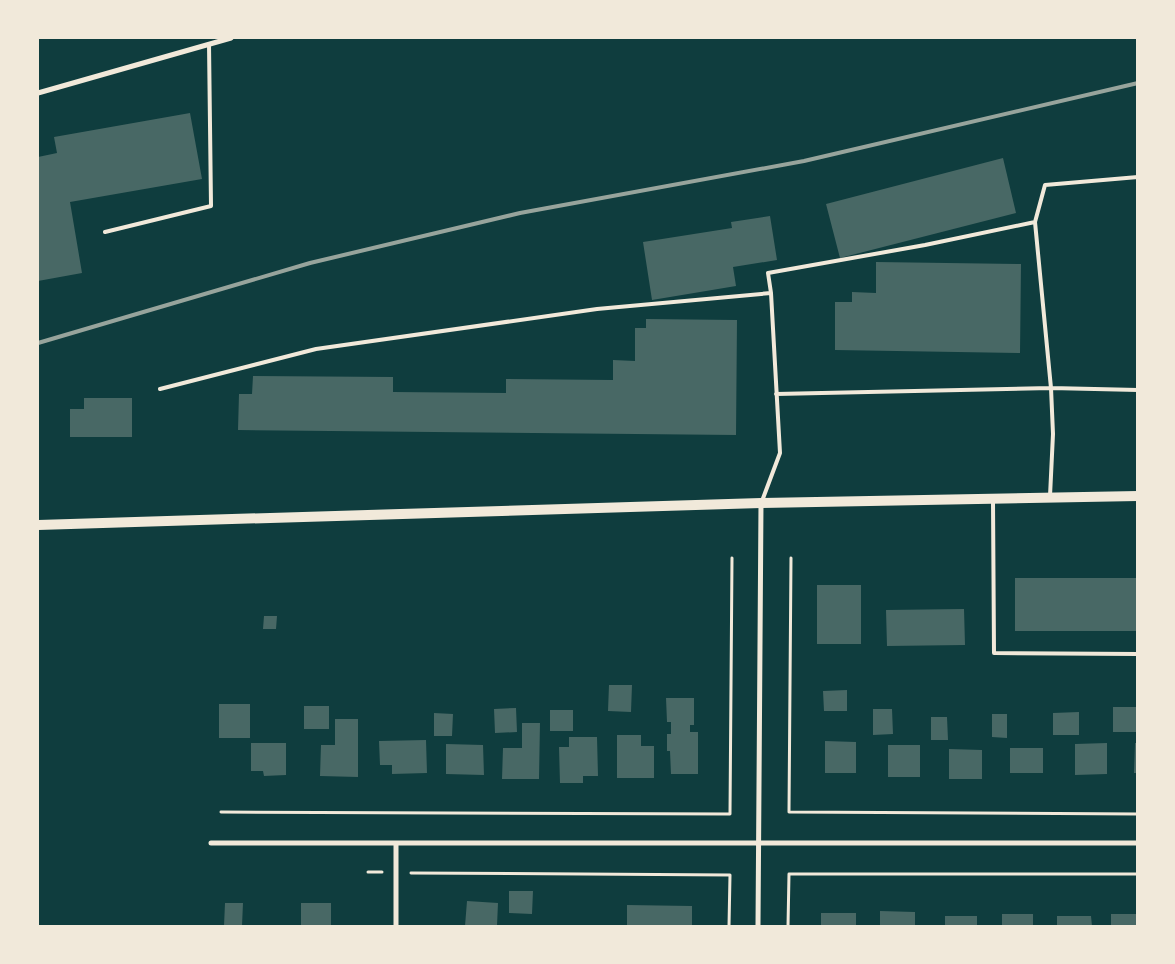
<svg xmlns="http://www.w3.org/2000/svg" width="1175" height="964" viewBox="0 0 1175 964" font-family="Helvetica,sans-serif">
  <rect width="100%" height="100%" fill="#0f3d3e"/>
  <path fill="#486865" d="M 190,113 L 202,179 L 70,202 L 82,273 L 38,281 L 38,157 L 57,153 L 54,137 Z
    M 1003,158 L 1016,213 L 840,258 L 826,204 Z
    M 770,216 L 777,260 L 733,267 L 736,286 L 652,300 L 643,242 L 732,228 L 731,222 Z
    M 876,262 L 1021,264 L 1020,353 L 835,350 L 835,302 L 852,302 L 852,292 L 876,293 Z
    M 646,319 L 737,320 L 736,435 L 238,430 L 239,394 L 252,394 L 253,376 L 393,377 L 393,392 L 506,393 L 506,379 L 613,380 L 613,360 L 635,361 L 635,328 L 646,328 Z
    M 84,398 L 132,398 L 132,437 L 70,437 L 70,409 L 84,409 Z
    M 1015,578 L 1138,578 L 1138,631 L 1015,631 Z
    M 817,585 L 861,585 L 861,644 L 817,644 Z
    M 964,609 L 965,645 L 887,646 L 886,610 Z
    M 264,616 L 277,616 L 276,629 L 263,629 Z
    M 609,685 L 632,685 L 631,712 L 608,711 Z
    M 847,690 L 847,711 L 824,711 L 823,691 Z
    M 666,698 L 694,698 L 694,725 L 690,725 L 690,732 L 698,732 L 698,774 L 671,774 L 670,751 L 667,751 L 667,734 L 671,734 L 671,722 L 667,722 Z
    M 219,704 L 250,704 L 250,738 L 219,738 Z
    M 304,706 L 329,706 L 329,729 L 304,729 Z
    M 1113,707 L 1136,707 L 1136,732 L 1113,732 Z
    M 516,708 L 517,732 L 495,733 L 494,709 Z
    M 873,709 L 892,709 L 893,734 L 873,735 Z
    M 550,710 L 573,710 L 573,731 L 550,731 Z
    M 1079,712 L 1079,735 L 1053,735 L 1053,713 Z
    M 434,713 L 453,714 L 452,736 L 434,736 Z
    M 992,714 L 1007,714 L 1007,738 L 992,737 Z
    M 931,717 L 947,717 L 948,740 L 931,740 Z
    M 335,719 L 358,719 L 358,777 L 320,776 L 321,745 L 335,745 Z
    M 522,723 L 540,723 L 539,779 L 502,779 L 503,748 L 522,748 Z
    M 617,735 L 641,735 L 641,746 L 654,746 L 654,778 L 617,778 Z
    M 569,737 L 597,737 L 598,776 L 583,776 L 583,783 L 560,783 L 559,747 L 569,747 Z
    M 426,740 L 427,773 L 392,774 L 392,765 L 380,765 L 379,741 Z
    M 825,741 L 856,742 L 856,773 L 825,773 Z
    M 251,743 L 286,743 L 286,775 L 264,776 L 263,771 L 251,771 Z
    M 1107,743 L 1107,774 L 1075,775 L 1075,744 Z
    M 1135,743 L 1138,743 L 1138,773 L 1134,773 Z
    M 446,744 L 483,745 L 484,775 L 446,774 Z
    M 888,745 L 920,745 L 920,777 L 888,777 Z
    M 1010,748 L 1043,748 L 1043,773 L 1010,773 Z
    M 949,749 L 982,750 L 982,779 L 949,779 Z
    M 509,891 L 533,891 L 532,914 L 509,913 Z
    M 467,901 L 498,903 L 497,926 L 465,926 Z
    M 225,903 L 243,903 L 242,926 L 224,926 Z
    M 301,903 L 331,903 L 331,926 L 301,926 Z
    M 627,905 L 692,906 L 692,926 L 627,926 Z
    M 880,911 L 915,912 L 915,926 L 880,926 Z
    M 821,913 L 856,913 L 856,926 L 821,926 Z
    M 1002,914 L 1033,914 L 1033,926 L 1002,926 Z
    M 1111,914 L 1138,914 L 1138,926 L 1111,926 Z
    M 945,916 L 977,916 L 977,926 L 945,926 Z
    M 1057,916 L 1091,916 L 1092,926 L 1057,926 Z"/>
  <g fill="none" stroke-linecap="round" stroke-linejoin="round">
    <path stroke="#f1e9da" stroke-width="3" d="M 791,558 L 789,812 L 1138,814
      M 221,812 L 730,814 L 732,558
      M 368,872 L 382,872
      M 411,873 L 730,875 L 729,926
      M 788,926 L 789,874 L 1138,874"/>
    <path stroke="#f1e9da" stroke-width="4" d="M 1035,222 L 1045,185 L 1138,177
      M 105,232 L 211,206 L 209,44
      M 771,293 L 768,273 L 925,245 L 1035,222 L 1051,388 L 1138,390
      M 160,389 L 316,349 L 597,309 L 771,293 L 780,453 L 762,501
      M 776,394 L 1051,388 L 1053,434 L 1050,496
      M 993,501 L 994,653 L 1138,654"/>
    <path stroke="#f1e9da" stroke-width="5" d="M 38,93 L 231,38
      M 211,843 L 1138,843
      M 396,843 L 396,926
      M 758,926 L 761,503"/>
    <path stroke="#f1e9da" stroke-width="10" d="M 38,525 L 761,503 L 1138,496"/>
    <path stroke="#97a49c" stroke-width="4" d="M 38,343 L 310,263 L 520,213 L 804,161 L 1138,83"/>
  </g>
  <rect width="1175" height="964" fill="none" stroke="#f1e9da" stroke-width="78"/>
</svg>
